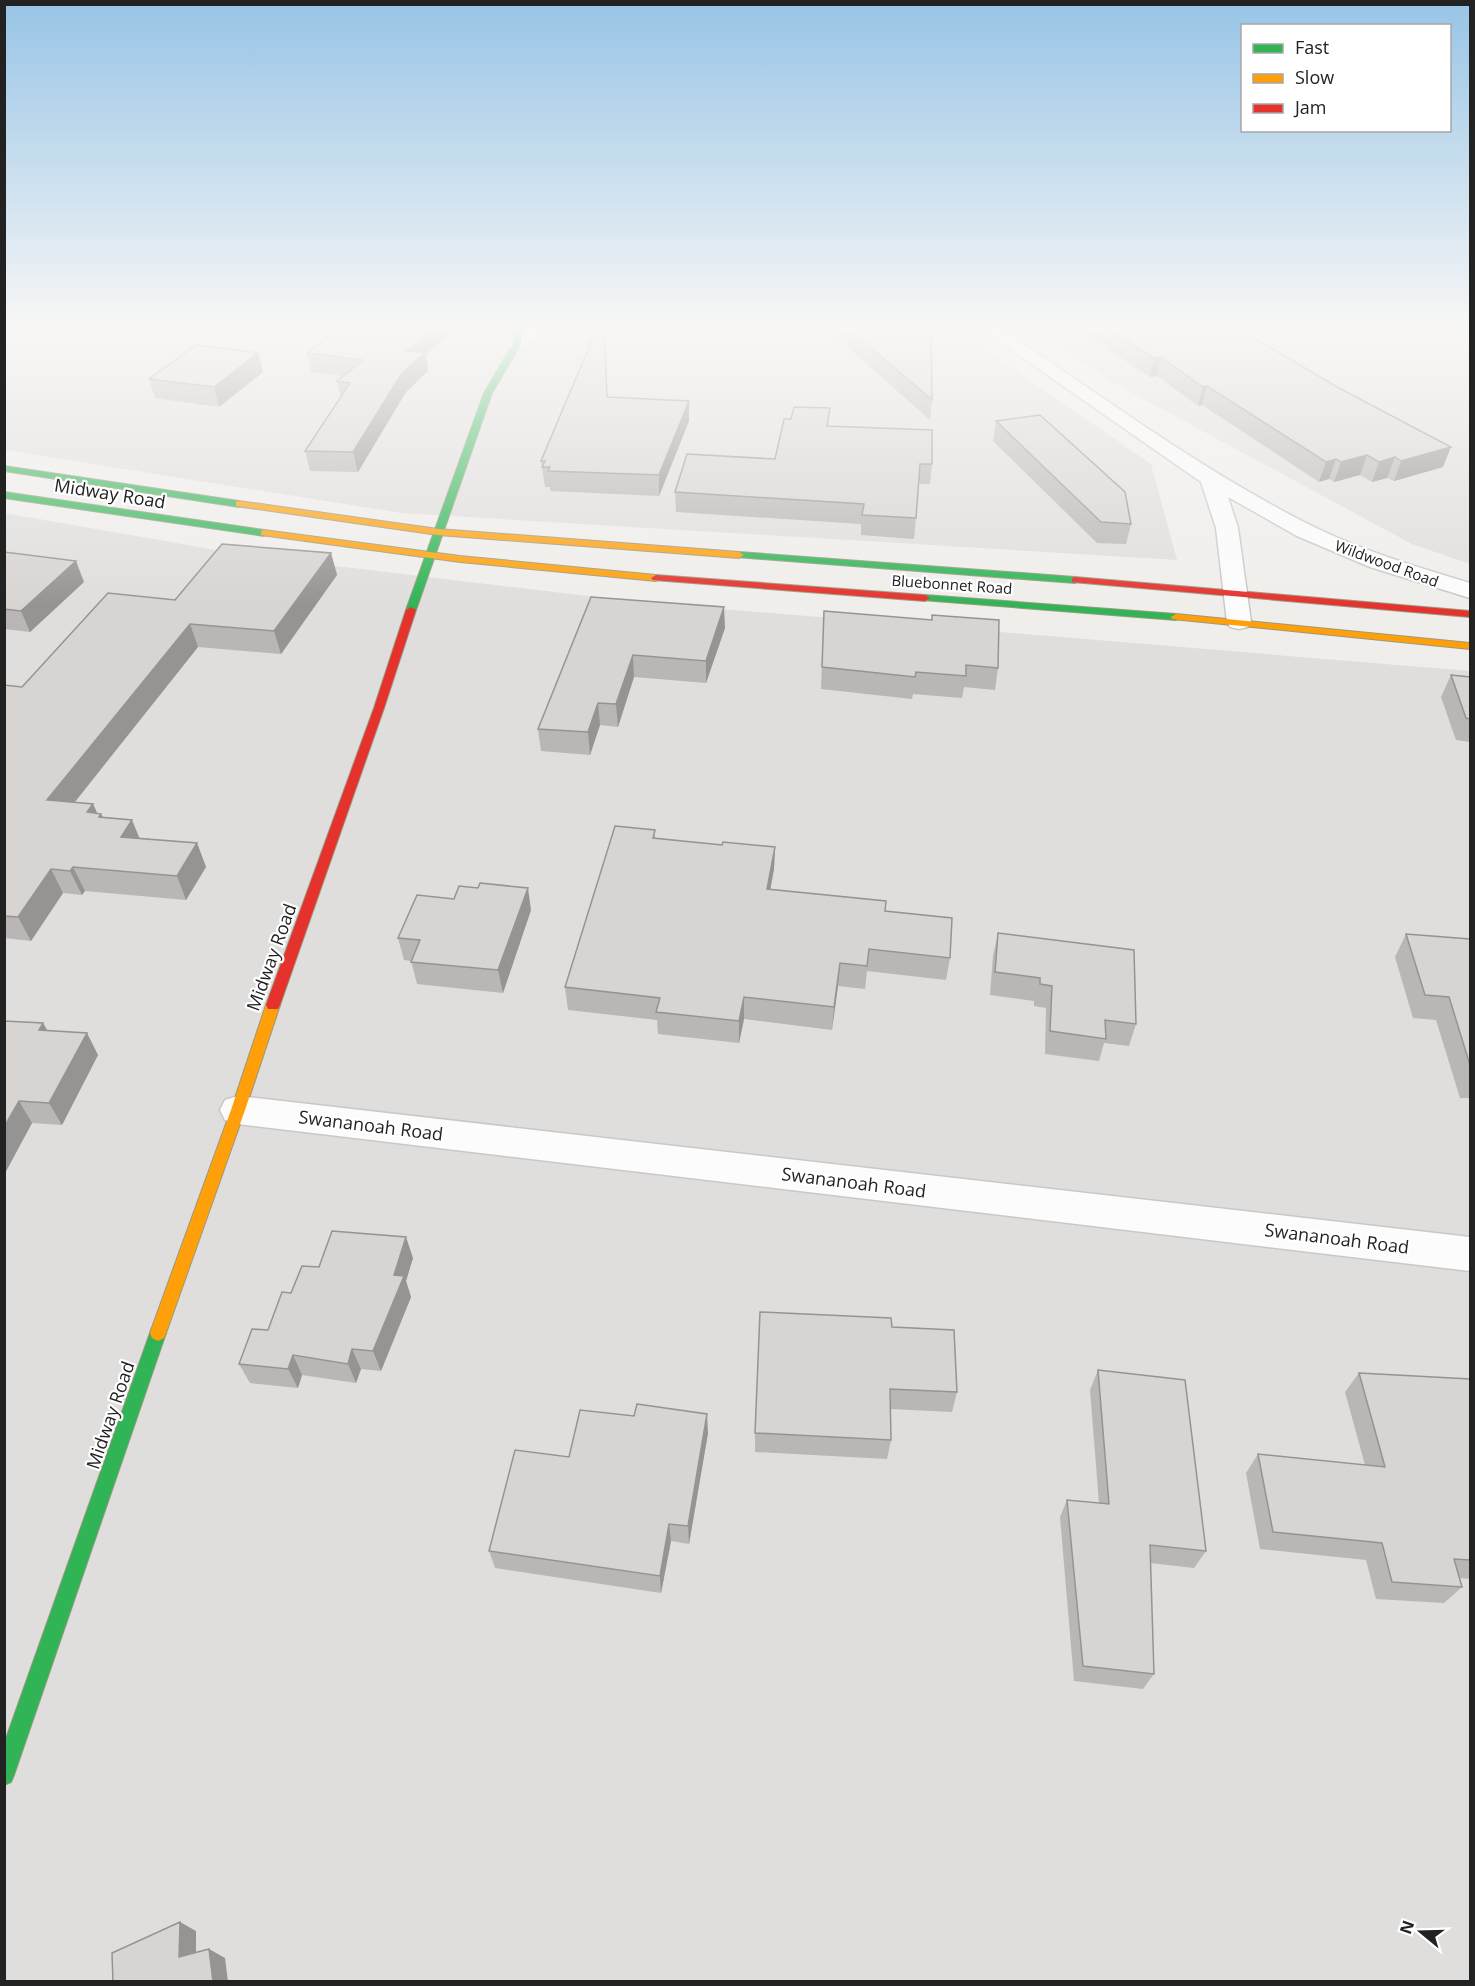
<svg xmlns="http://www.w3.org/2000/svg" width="1475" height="1986" viewBox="0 0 1475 1986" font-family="'Open Sans',sans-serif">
  <rect width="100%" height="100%" fill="#f0eeeb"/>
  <path fill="#dfdedc" d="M 4,328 L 954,328 L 1151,464 L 1177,560 L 401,513 L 5,450 Z
    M 1030,328 L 1470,328 L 1470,564 L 1412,544 L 1119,386 Z
    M 4,513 L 251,556 L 639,602 L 1470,671 L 1470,1981 L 5,1981 Z"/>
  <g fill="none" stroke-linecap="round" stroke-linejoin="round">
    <defs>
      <path id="street" d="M 527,328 L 547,328 L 523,348 L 511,348 L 508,344 Z
        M 980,328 L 1000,328 C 1102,396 1202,471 1312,526 C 1363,551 1417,567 1470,583 L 1470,598 L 1370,567 L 1297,536 L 1228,497 L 1238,528 L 1251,622 L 1248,627 L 1239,629 L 1230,627 L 1227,622 L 1216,528 L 1201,482 Z
        M 238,1096 L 1470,1237 L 1470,1271 L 238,1124 L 225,1120 L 220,1110 L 225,1100 Z"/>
      <path id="fast" d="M 513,328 L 521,328 L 521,344 L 492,393 L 416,610 L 411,613 L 407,612 L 406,610 L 484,393 L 513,344 Z
        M 4,466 L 239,501 L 243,504 L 239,507 L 4,471 Z
        M 4,492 L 264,530 L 269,533 L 264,536 L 4,498 Z
        M 739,552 L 1075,577 L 1080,580 L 1075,583 L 736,557 L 736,553 Z
        M 925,595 L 1176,614 L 1181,617 L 1176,620 L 922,600 L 922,596 Z
        M 158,1325 L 164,1328 L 166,1333 L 14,1775 L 11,1782 L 4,1785 L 4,1744 L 150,1333 L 152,1328 Z"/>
      <path id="slow" d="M 239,501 L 438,529 L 739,552 L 744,555 L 739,558 L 438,535 L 236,506 L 236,502 Z
        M 264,530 L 460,556 L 656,575 L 661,578 L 656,581 L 460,562 L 261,535 L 261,531 Z
        M 1176,614 L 1470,643 L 1470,649 L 1172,619 L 1171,617 Z
        M 273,1000 L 280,1005 L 245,1110 L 166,1333 L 164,1338 L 158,1341 L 152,1338 L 150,1333 L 231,1110 L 266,1005 Z"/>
      <path id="jam" d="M 656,575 L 925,595 L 930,598 L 925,601 L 653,580 L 651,578 Z
        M 1075,577 L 1470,611 L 1470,617 L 1072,582 L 1072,578 Z
        M 411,607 L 416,610 L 384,708 L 280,1005 L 278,1009 L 268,1009 L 266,1005 L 374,708 L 406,610 Z"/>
    </defs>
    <use href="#street" stroke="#c9c8c7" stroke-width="3"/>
    <use href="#fast" stroke="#999a82" stroke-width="2"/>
    <use href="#slow" stroke="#999a82" stroke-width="2"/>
    <use href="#jam" stroke="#999a82" stroke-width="2"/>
    <use href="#street" fill="#fdfcfc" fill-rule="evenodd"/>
    <use href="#fast" fill="#30b455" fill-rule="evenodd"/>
    <use href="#slow" fill="#ff9f0a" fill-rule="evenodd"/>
    <use href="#jam" fill="#e5322d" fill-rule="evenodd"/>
  </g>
  <path fill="#b9b6b5" d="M 339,328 L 477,328 L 478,332 L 455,328 L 426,355 L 428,371 L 406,392 L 358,472 L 310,471 L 305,451 L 341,397 L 337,381 L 344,376 L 311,372 L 307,353 Z
    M 826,328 L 929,328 L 932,400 L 930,420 Z
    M 1066,328 L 1242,328 L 1241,330 L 1443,467 L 1394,481 L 1387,478 L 1372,482 L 1360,475 L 1334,482 L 1329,479 L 1319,482 L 1202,405 L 1198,406 L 1157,376 L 1150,377 L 1081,332 L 1075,334 Z
    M 258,353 L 263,372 L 219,407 L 155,398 L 149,379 Z
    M 608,397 L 689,421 L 659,496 L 550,491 L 550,487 L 545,487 L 541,461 Z
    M 996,421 L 1131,524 L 1126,544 L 1097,543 L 993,441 Z
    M 829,426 L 932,464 L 930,484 L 919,484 L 914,539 L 861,535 L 861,524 L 676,512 L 675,492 L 775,459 Z
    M 4,552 L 84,582 L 30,632 L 4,629 Z
    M 331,553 L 337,575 L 281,654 L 198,647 L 75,802 L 93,804 L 97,813 L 101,814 L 103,818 L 140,838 L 197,843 L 206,867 L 186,900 L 85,891 L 82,895 L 63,893 L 31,941 L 4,938 L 4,685 L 22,687 Z
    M 591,597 L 725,628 L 706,683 L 634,677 L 618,727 L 600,725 L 590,755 L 541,751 L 538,729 Z
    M 824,611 L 998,668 L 995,690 L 964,687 L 962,698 L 913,694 L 912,699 L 821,689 Z
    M 1451,675 L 1470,677 L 1470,742 L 1456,740 L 1441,697 Z
    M 655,830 L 655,838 L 722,845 L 775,847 L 774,869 L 770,890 L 885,911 L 950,958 L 946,980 L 867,971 L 865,989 L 838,986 L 832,1030 L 744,1019 L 739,1043 L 658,1034 L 657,1020 L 568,1010 L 565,987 Z
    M 531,910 L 503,993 L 417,984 L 411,961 L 404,960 L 398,938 Z
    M 998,933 L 1136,1024 L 1129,1046 L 1104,1043 L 1099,1061 L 1045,1054 L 1046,1008 L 1034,1006 L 1034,1001 L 990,995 L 993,956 Z
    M 1406,934 L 1470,939 L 1470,1098 L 1460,1098 L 1436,1020 L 1413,1018 L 1395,957 Z
    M 4,1021 L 43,1023 L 47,1031 L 98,1055 L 62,1125 L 32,1123 L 4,1175 Z
    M 413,1258 L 406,1281 L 411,1297 L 381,1371 L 361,1369 L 356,1383 L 302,1375 L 298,1388 L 250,1383 L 239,1364 L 268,1330 L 291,1293 L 319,1267 Z
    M 892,1327 L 957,1392 L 952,1412 L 891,1409 L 891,1440 L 887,1459 L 755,1452 L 755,1433 Z
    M 1098,1370 L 1206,1551 L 1194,1568 L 1150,1563 L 1154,1674 L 1143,1689 L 1074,1681 L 1060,1517 L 1067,1500 L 1099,1503 L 1090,1390 Z
    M 1359,1373 L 1470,1379 L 1470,1579 L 1459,1578 L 1462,1587 L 1444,1603 L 1376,1599 L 1366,1560 L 1260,1549 L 1246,1473 L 1258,1454 L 1365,1465 L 1345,1392 Z
    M 708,1433 L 689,1544 L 671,1541 L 661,1593 L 495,1568 L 489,1551 L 569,1457 Z"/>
  <path fill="#969493" d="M 433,328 L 455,328 L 426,355 L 428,371 L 406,392 L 358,472 L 353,452 L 402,373 L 407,351 Z
    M 1076,328 L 1082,328 L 1081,332 L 1075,334 Z
    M 258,353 L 263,372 L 219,407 L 214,387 Z
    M 1161,357 L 1157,376 L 1150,377 L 1154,358 Z
    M 1207,386 L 1202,405 L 1198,406 L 1203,387 Z
    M 689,401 L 689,421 L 659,496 L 659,475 Z
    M 1451,447 L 1443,467 L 1394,481 L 1401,461 Z
    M 1367,455 L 1360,475 L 1334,482 L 1341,462 Z
    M 1395,457 L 1387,478 L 1372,482 L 1379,462 Z
    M 1336,459 L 1329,479 L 1319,482 L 1326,462 Z
    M 331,553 L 337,575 L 281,654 L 274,631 Z
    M 76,561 L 84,582 L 30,632 L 21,611 Z
    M 724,607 L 725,628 L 706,683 L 706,661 Z
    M 190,624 L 198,647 L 58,823 L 47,800 Z
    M 633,655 L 634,677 L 618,727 L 616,704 Z
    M 598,703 L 600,725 L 590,755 L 588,732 Z
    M 93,804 L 99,817 L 101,814 L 112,837 L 87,812 Z
    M 132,820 L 142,844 L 121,837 Z
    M 197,843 L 206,867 L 186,900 L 177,876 Z
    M 775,847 L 774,869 L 766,912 L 767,889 Z
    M 73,867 L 85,891 L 82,895 L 70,871 Z
    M 51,869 L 63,893 L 31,941 L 18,917 Z
    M 528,888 L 531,910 L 503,993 L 498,970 Z
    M 840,963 L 838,986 L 832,1030 L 834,1007 Z
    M 744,997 L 744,1019 L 739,1043 L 739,1021 Z
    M 43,1023 L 56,1045 L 39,1030 Z
    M 87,1033 L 98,1055 L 62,1125 L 49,1103 Z
    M 19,1101 L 32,1123 L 4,1175 L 4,1127 Z
    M 406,1237 L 413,1258 L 406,1281 L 411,1297 L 381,1371 L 373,1351 L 394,1275 Z
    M 352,1349 L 361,1369 L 356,1383 L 348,1364 Z
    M 293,1355 L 302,1375 L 298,1388 L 288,1369 Z
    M 707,1414 L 708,1433 L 689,1544 L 688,1526 Z
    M 669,1524 L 671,1541 L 661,1593 L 660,1576 Z
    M 180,1922 L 196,1931 L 196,1966 L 179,1957 Z
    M 209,1949 L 225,1958 L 228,1982 L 213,1982 Z"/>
  <path fill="#d7d4d2" stroke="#969493" stroke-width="1.5" d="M 339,328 L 433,328 L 407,351 L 425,353 L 402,373 L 353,452 L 305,451 L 350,383 L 337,381 L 363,360 L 307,353 Z
    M 597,328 L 604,328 L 607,397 L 689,401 L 659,475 L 548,471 L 550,467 L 542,467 L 545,461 L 541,461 Z
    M 848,328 L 929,328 L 931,330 L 932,400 Z
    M 1106,328 L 1237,328 L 1339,388 L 1451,447 L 1401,461 L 1395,457 L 1379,462 L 1367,455 L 1341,462 L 1336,459 L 1326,462 L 1207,386 L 1203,387 L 1161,357 L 1154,358 Z
    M 196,345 L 258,353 L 214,387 L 149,379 Z
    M 794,407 L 830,408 L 827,426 L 932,430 L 932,464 L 920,464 L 916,518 L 862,515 L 864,504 L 675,492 L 687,454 L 775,459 L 784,419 L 791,419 Z
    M 1040,415 L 1125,492 L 1131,524 L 1101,522 L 996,421 Z
    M 222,544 L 331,553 L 274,631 L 190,624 L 47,800 L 93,804 L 87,812 L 101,814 L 99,817 L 132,820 L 121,837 L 197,843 L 177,876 L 73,867 L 70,871 L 51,869 L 18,917 L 4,916 L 4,685 L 22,687 L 108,593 L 175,600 Z
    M 4,552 L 76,561 L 21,611 L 4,609 Z
    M 591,597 L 724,607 L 706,661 L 633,655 L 616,704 L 598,703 L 588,732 L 538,729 Z
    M 824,611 L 932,620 L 932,615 L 999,620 L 998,668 L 966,665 L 966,676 L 916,672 L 915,677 L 822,667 Z
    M 1451,675 L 1470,677 L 1470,719 L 1466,718 Z
    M 615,826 L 655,830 L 653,838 L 722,845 L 723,842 L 775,847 L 767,889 L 886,901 L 885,911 L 952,918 L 950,958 L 869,949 L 867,966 L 840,963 L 834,1007 L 744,997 L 739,1021 L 656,1012 L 660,998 L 565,987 Z
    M 480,883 L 528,888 L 498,970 L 411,962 L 420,940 L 398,938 L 417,895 L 454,899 L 459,886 L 478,888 Z
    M 998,933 L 1134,950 L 1136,1024 L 1105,1020 L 1106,1039 L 1050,1031 L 1052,986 L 1040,984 L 1040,978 L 995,972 Z
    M 1406,934 L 1470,939 L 1470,1065 L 1449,997 L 1425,995 Z
    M 4,1021 L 43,1023 L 39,1030 L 87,1033 L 49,1103 L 19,1101 L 4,1127 Z
    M 332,1231 L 406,1237 L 394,1275 L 404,1276 L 373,1351 L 352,1349 L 348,1364 L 293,1355 L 288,1369 L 239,1364 L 252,1329 L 268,1330 L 282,1292 L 291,1293 L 302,1266 L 319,1267 Z
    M 760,1312 L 891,1318 L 892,1327 L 954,1330 L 957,1392 L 890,1389 L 891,1440 L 755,1433 Z
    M 1098,1370 L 1185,1380 L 1206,1551 L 1150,1545 L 1154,1674 L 1083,1666 L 1067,1500 L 1109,1504 Z
    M 1359,1373 L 1470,1379 L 1470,1560 L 1454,1559 L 1462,1587 L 1392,1582 L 1382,1543 L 1273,1532 L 1258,1454 L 1385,1467 Z
    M 637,1404 L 707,1414 L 688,1526 L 669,1524 L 660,1576 L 489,1551 L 515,1450 L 569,1457 L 580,1410 L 634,1416 Z
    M 180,1922 L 179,1957 L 209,1949 L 213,1982 L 113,1982 L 112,1953 Z"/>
  <linearGradient id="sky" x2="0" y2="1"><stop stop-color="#97c4e6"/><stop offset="0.54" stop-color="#f8f7f6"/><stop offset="1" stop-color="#f8f7f6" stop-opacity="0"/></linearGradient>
  <rect width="1475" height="606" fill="url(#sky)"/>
  <g text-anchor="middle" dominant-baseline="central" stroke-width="4.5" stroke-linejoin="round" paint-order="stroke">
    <g font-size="15" fill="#222" stroke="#fff">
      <text transform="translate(1387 563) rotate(20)">Wildwood Road</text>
      <text transform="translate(952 584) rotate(4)">Bluebonnet Road</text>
    </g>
    <g font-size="18" fill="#222" stroke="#fff">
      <text transform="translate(110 493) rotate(9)">Midway Road</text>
      <text transform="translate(271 957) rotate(-70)">Midway Road</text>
      <text transform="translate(371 1125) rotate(7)">Swananoah Road</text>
      <text transform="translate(854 1182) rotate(7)">Swananoah Road</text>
      <text transform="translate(1337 1238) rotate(7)">Swananoah Road</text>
      <text transform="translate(110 1415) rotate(-71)">Midway Road</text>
    </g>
  </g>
  <rect width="1475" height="1986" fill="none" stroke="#222222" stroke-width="12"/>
  <rect x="1241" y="24" width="210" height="108" fill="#ffffff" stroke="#a7a7a7" stroke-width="1.5"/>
  <rect x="1253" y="44" width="30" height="9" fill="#30b455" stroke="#a7a7a7" stroke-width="1.5"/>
  <text x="1295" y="54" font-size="18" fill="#222222">Fast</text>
  <rect x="1253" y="74" width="30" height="9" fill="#ff9f0a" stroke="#a7a7a7" stroke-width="1.5"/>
  <text x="1295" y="84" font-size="18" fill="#222222">Slow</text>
  <rect x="1253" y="104" width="30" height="9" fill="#e5322d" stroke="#a7a7a7" stroke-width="1.5"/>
  <text x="1295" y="114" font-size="18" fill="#222222">Jam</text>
  <g transform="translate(1421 1932) rotate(289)" stroke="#ffffff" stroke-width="4.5" paint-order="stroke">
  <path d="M0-4.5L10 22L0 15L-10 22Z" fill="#222222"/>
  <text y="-9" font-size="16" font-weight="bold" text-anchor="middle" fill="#222222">N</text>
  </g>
</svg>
